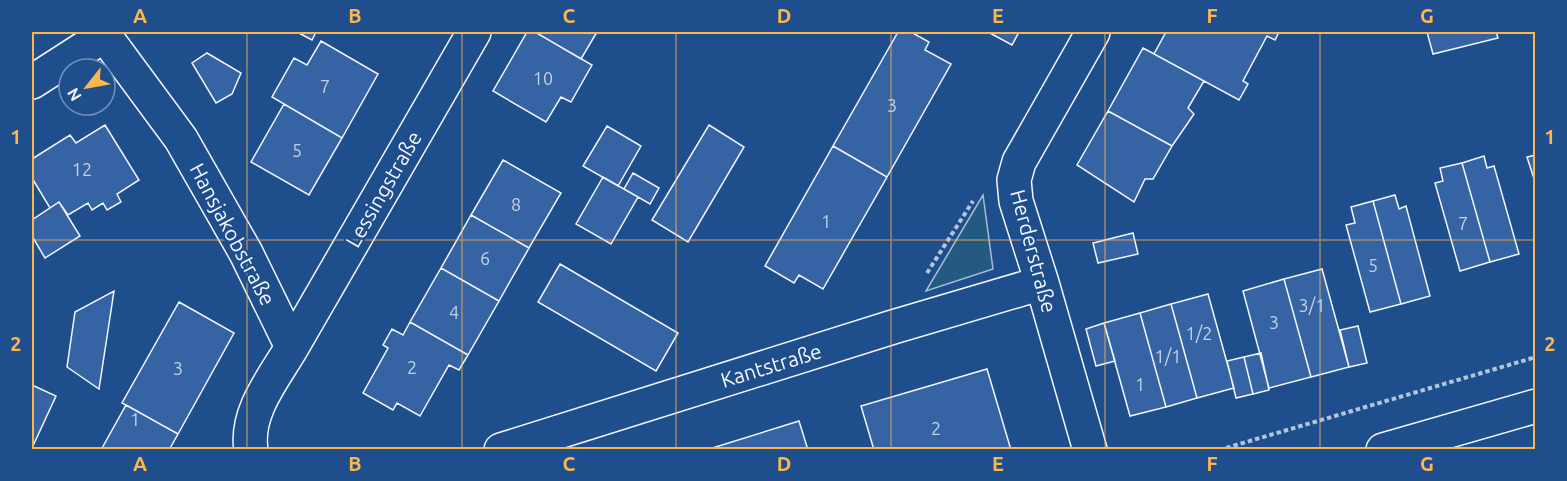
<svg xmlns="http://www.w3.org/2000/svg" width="1567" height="481" viewBox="0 0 1567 481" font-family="Ubuntu,sans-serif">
  <rect width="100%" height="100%" fill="#1f4e8c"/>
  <path fill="#245a82" stroke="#a8bbd7" stroke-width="1.5" d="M 983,195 L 993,269 L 926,291 Z"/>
  <path fill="#3563a3" stroke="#f2f6ff" stroke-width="1.5" d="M 297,32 L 316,32 L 312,40 Z
    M 527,32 L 535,32 L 592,65 L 571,102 L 561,97 L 546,122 L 493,91 Z
    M 535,32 L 597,32 L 581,59 Z
    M 898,32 L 911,32 L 929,42 L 925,50 L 951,64 L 887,177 L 833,146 Z
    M 988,32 L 1019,32 L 1012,45 Z
    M 1166,32 L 1279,32 L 1275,40 L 1267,36 L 1243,81 L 1248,84 L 1239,100 L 1154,54 Z
    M 1427,32 L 1496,32 L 1498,38 L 1433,54 Z
    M 321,41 L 378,74 L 342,138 L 272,97 L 294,58 L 307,65 Z
    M 1143,48 L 1204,81 L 1188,108 L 1194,114 L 1172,146 L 1108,111 Z
    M 207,53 L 241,73 L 232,94 L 216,103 L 192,63 Z
    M 284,104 L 342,138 L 309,195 L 251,162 Z
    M 1108,111 L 1172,146 L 1153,179 L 1145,179 L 1134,202 L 1077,165 Z
    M 105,125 L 139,180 L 117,194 L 121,202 L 107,210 L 103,203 L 92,210 L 88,203 L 68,215 L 59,202 L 50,208 L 32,178 L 32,159 L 70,135 L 76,143 Z
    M 709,125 L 744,147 L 688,242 L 652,220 Z
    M 607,126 L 641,146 L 618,186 L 583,166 Z
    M 833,146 L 887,177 L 823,289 L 799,275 L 794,283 L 765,266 Z
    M 1536,155 L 1536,185 L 1527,157 Z
    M 1484,156 L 1487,168 L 1494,166 L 1519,254 L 1490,262 L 1462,163 Z
    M 503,160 L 561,193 L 529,248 L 471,215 Z
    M 1462,163 L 1490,262 L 1460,271 L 1435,183 L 1443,181 L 1440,168 Z
    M 633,173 L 659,188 L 650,204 L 624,189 Z
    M 603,177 L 638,197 L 611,244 L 576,224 Z
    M 1395,195 L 1399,209 L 1406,206 L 1430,296 L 1401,304 L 1373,201 Z
    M 1373,201 L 1401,304 L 1370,312 L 1346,225 L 1355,223 L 1351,207 Z
    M 59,202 L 80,236 L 45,258 L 32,236 L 32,220 Z
    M 471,215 L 529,248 L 499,301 L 441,268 Z
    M 1133,233 L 1138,254 L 1098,263 L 1093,243 Z
    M 560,264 L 678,333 L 656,371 L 538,302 Z
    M 441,268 L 499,301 L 468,355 L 410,322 Z
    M 1322,269 L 1349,367 L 1311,377 L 1284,279 Z
    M 1284,279 L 1311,377 L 1269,388 L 1243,291 Z
    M 114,291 L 99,389 L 67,367 L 75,312 Z
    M 1208,294 L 1234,388 L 1197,398 L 1171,304 Z
    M 179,302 L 234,333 L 178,434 L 122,403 Z
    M 1171,304 L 1197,398 L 1166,407 L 1140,313 Z
    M 1140,313 L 1166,407 L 1130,416 L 1104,323 Z
    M 410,322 L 468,355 L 459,370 L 449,365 L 420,416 L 397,403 L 393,410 L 363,393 L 388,348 L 383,345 L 392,329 L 403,335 Z
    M 1104,323 L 1115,361 L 1096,366 L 1086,329 Z
    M 1358,326 L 1367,363 L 1349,367 L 1340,330 Z
    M 1261,353 L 1269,390 L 1253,394 L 1244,357 Z
    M 1244,357 L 1253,394 L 1236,398 L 1227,361 Z
    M 987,369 L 1011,450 L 874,450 L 861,406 Z
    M 32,385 L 56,396 L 32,448 Z
    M 126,405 L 178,434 L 169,450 L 101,450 Z
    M 799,421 L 808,450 L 706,450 Z"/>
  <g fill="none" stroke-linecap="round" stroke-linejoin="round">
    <defs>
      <path id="street" d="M 102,32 L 181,139 L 246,253 L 292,347 C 274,378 245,412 251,450
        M 32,82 L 105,35
        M 292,347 L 474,32
        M 501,450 L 893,327 L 1042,283
        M 1090,450 L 1042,283 L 1016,201 L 1014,180 L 1019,162 L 1093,32
        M 1383,450 L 1536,406"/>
    </defs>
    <use href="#street" stroke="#f2f6ff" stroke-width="36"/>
    <path stroke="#b3c4dc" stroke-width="4" stroke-dasharray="4.5 3" stroke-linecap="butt" d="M 927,273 L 973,201
      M 1219,450 L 1536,357"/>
    <use href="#street" stroke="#1f4e8c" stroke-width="33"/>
  </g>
  <path fill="none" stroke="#ffb74d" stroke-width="1.5" stroke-opacity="0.55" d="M 247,32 L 247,450M 462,32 L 462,450M 676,32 L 676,450M 891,32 L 891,450M 1105,32 L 1105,450M 1320,32 L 1320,450M 32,240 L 1536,240"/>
  <g text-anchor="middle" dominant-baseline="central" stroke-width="4.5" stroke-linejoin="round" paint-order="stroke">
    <g font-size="18" fill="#c3d1e8">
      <text x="543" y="78">10</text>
      <text x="325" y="86">7</text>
      <text x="892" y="105">3</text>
      <text x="297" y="150">5</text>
      <text x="82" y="169">12</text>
      <text x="516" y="204">8</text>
      <text x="826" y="221">1</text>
      <text x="1463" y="223">7</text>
      <text x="485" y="258">6</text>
      <text x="1373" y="265">5</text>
      <text x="1312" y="305">3/1</text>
      <text x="454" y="312">4</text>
      <text x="1274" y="322">3</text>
      <text x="1199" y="333">1/2</text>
      <text x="1168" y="356">1/1</text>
      <text x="412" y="367">2</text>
      <text x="178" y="368">3</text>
      <text x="1140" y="384">1</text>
      <text x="135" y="419">1</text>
      <text x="936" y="428">2</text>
    </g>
    <g font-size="21" fill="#f2f6ff" stroke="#1f4e8c">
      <text transform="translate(383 189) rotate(-60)">Lessingstraße</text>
      <text transform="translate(233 234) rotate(62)">Hansjakobstraße</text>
      <text transform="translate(1034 251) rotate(75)">Herderstraße</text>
      <text transform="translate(771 365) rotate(-17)">Kantstraße</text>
    </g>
  </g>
  <rect width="1567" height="481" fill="none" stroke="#1f4e8c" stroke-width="66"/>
  <g transform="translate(87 87) rotate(239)"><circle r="28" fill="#1f4e8c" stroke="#7391ba" stroke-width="1.5"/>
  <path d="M0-4.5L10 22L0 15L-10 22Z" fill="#ffb74d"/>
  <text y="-9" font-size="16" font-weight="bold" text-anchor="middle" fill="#f2f6ff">N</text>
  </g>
  <rect x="33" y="33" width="1501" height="415" fill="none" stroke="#ffb74d" stroke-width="2"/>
  <g font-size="20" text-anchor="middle" font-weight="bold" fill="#ffb74d">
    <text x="140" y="23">A</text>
    <text x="355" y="23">B</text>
    <text x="569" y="23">C</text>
    <text x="784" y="23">D</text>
    <text x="998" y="23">E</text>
    <text x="1212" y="23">F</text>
    <text x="1427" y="23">G</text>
    <text x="16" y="144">1</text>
    <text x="1550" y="144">1</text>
    <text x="16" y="351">2</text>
    <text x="1550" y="351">2</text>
    <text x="140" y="471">A</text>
    <text x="355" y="471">B</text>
    <text x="569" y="471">C</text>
    <text x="784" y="471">D</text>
    <text x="998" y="471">E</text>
    <text x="1212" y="471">F</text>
    <text x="1427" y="471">G</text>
  </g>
</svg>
